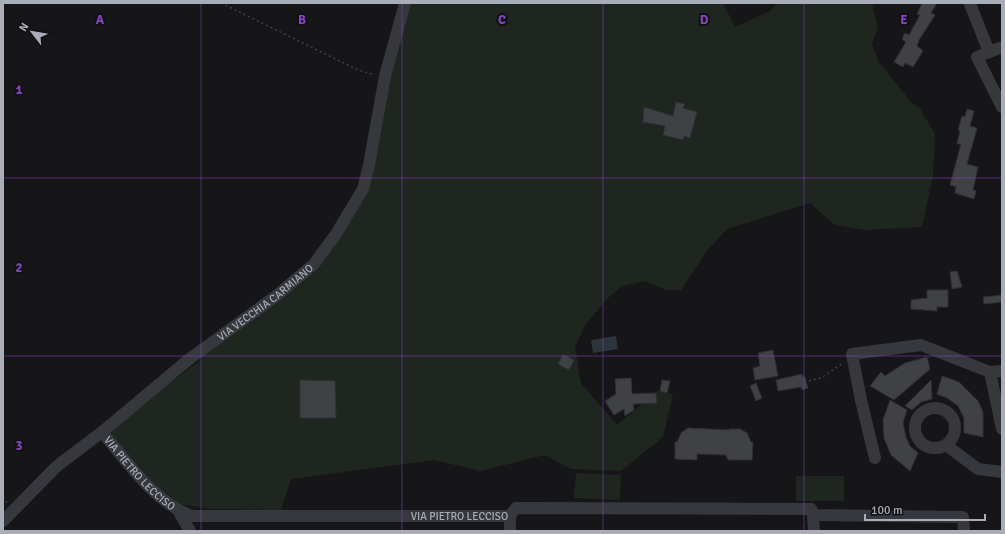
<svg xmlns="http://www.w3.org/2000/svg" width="1005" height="534" viewBox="0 0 1005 534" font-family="Signika,sans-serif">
  <rect width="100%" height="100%" fill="#161618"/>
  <path fill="#1e261f" d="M 407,3 L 723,3 L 735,27 L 770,11 L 777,3 L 872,3 L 878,28 L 872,44 L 879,62 L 911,102 L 919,107 L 935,134 L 933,175 L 922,227 L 865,230 L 835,225 L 810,203 L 727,229 L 706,252 L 681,290 L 666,290 L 645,281 L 622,286 L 608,298 L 586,324 L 575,347 L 581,383 L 617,425 L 658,391 L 673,395 L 663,437 L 621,471 L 571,469 L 545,455 L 481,471 L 434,460 L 291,479 L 281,510 L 210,509 L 180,504 L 166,497 L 111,435 L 112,425 L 202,359 L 201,353 L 331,248 L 374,150 Z
    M 576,473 L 621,475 L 620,500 L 574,498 Z
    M 796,476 L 844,476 L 844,501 L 796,501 Z"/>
  <path fill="#2c353c" d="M 616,336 L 618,349 L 593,353 L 591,340 Z"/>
  <path fill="#404145" stroke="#303034" d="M 922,3 L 937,3 L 931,13 L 935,15 L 919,40 L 917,46 L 923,51 L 913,67 L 905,63 L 903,67 L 894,62 L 906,42 L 902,39 L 905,33 L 909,35 L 920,15 L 917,14 Z
    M 676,102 L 685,104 L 683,108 L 697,112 L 690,138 L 684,136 L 683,140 L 663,135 L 665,126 L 643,122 L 644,107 L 673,116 Z
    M 967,109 L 974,111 L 970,126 L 977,128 L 967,164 L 978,167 L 973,190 L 976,191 L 974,199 L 955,193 L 956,187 L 950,185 L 961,144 L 957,144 L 960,131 L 958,130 L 962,116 L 965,117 Z
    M 957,271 L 962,287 L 952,289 L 950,272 Z
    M 927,290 L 948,290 L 948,307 L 937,307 L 937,311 L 911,309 L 911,300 L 927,298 Z
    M 1002,295 L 1002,302 L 984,304 L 983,297 Z
    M 773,350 L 778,376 L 755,380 L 753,368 L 760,366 L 758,353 Z
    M 563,354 L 574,360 L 569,370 L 558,364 Z
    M 927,357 L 930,369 L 894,400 L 870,386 L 881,372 L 885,376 L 905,363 Z
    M 802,374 L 803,377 L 805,377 L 808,388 L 802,390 L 801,387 L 778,391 L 776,380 Z
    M 942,376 L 959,382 L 978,401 L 983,412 L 983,437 L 964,433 L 964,418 L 958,406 L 947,398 L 937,394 Z
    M 631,378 L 632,394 L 656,393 L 657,403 L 633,404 L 634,410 L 625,416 L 624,409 L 614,415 L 605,401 L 616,394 L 615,379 Z
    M 300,380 L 335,381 L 336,418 L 300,418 Z
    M 662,380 L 670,381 L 667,393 L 660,391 Z
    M 931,380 L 932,399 L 921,402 L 912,410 L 905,406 Z
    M 756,383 L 762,398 L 756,401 L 750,386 Z
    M 890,400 L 907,410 L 903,423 L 906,437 L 910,446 L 918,453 L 910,471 L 891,455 L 884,438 L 883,420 Z
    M 688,428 L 729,430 L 729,429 L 740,429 L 747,433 L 751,442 L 753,442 L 752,460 L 728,460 L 726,455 L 697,454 L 697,460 L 675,459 L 675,442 L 677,442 L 681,433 Z"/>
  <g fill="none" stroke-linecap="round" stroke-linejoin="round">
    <path stroke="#3d3f44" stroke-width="1.5" stroke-dasharray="2 3" stroke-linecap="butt" d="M 221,3 L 358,70 L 375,75
      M 809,381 L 821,378 L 843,363
      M 3,497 L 7,503"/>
    <g stroke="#37383d" stroke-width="12">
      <path d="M 970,4 L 989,52"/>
      <path d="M 1002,47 L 977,57 L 1002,107"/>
      <path d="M 990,372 L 1002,429"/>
      <circle cx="935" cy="428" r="20"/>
      <path id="s1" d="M 102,432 C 126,460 156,504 192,516 L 510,516"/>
      <path d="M 946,445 L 978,469 L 1002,472"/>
      <path d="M 875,458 L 861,400 L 852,354 L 921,345 L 990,372 L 1002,371"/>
      <path d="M 179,512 L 190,531"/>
      <path d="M 813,515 L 814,531"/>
      <path d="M 510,516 L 516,508 L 811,509 L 813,515 L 963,517 L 964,531"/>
      <path d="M 510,516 L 510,531"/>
      <path id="s2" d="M 3,521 L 57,466 L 102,432 L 188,360 L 276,296 L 314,264 L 336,234 L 363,189 L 369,165 L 385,76 L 405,3"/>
    </g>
  </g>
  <path fill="none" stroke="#8446be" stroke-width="1" stroke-opacity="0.55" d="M 201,3 L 201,531M 402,3 L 402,531M 603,3 L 603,531M 804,3 L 804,531M 3,178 L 1002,178M 3,356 L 1002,356"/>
  <g text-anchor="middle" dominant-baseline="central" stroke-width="4" stroke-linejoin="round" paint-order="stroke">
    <g font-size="11" fill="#a8adb8" stroke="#111113">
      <text stroke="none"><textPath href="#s2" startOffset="342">VIA VECCHIA CARMIANO</textPath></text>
      <text stroke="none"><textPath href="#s1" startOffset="56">VIA PIETRO LECCISO</textPath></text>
      <text stroke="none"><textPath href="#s1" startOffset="392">VIA PIETRO LECCISO</textPath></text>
    </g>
  </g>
  <g font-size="13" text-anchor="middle" font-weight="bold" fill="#8446be" stroke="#111113" stroke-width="4" stroke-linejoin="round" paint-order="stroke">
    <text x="100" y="24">A</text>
    <text x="302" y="24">B</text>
    <text x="502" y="24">C</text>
    <text x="704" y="24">D</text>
    <text x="904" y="24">E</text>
    <text x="19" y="94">1</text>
    <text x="19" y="272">2</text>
    <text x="19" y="450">3</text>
  </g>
  <rect width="1005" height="534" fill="none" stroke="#a8adb8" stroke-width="8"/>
  <g transform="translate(32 32) rotate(301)" stroke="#111113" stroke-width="3" paint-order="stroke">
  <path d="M0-3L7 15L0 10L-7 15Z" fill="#a8adb8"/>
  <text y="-6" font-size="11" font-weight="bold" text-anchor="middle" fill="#a8adb8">N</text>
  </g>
  <path d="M865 514v6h120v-6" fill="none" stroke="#a8adb8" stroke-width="2"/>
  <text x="871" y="514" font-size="12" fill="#a8adb8" stroke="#111113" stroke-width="3" paint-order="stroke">100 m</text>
</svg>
